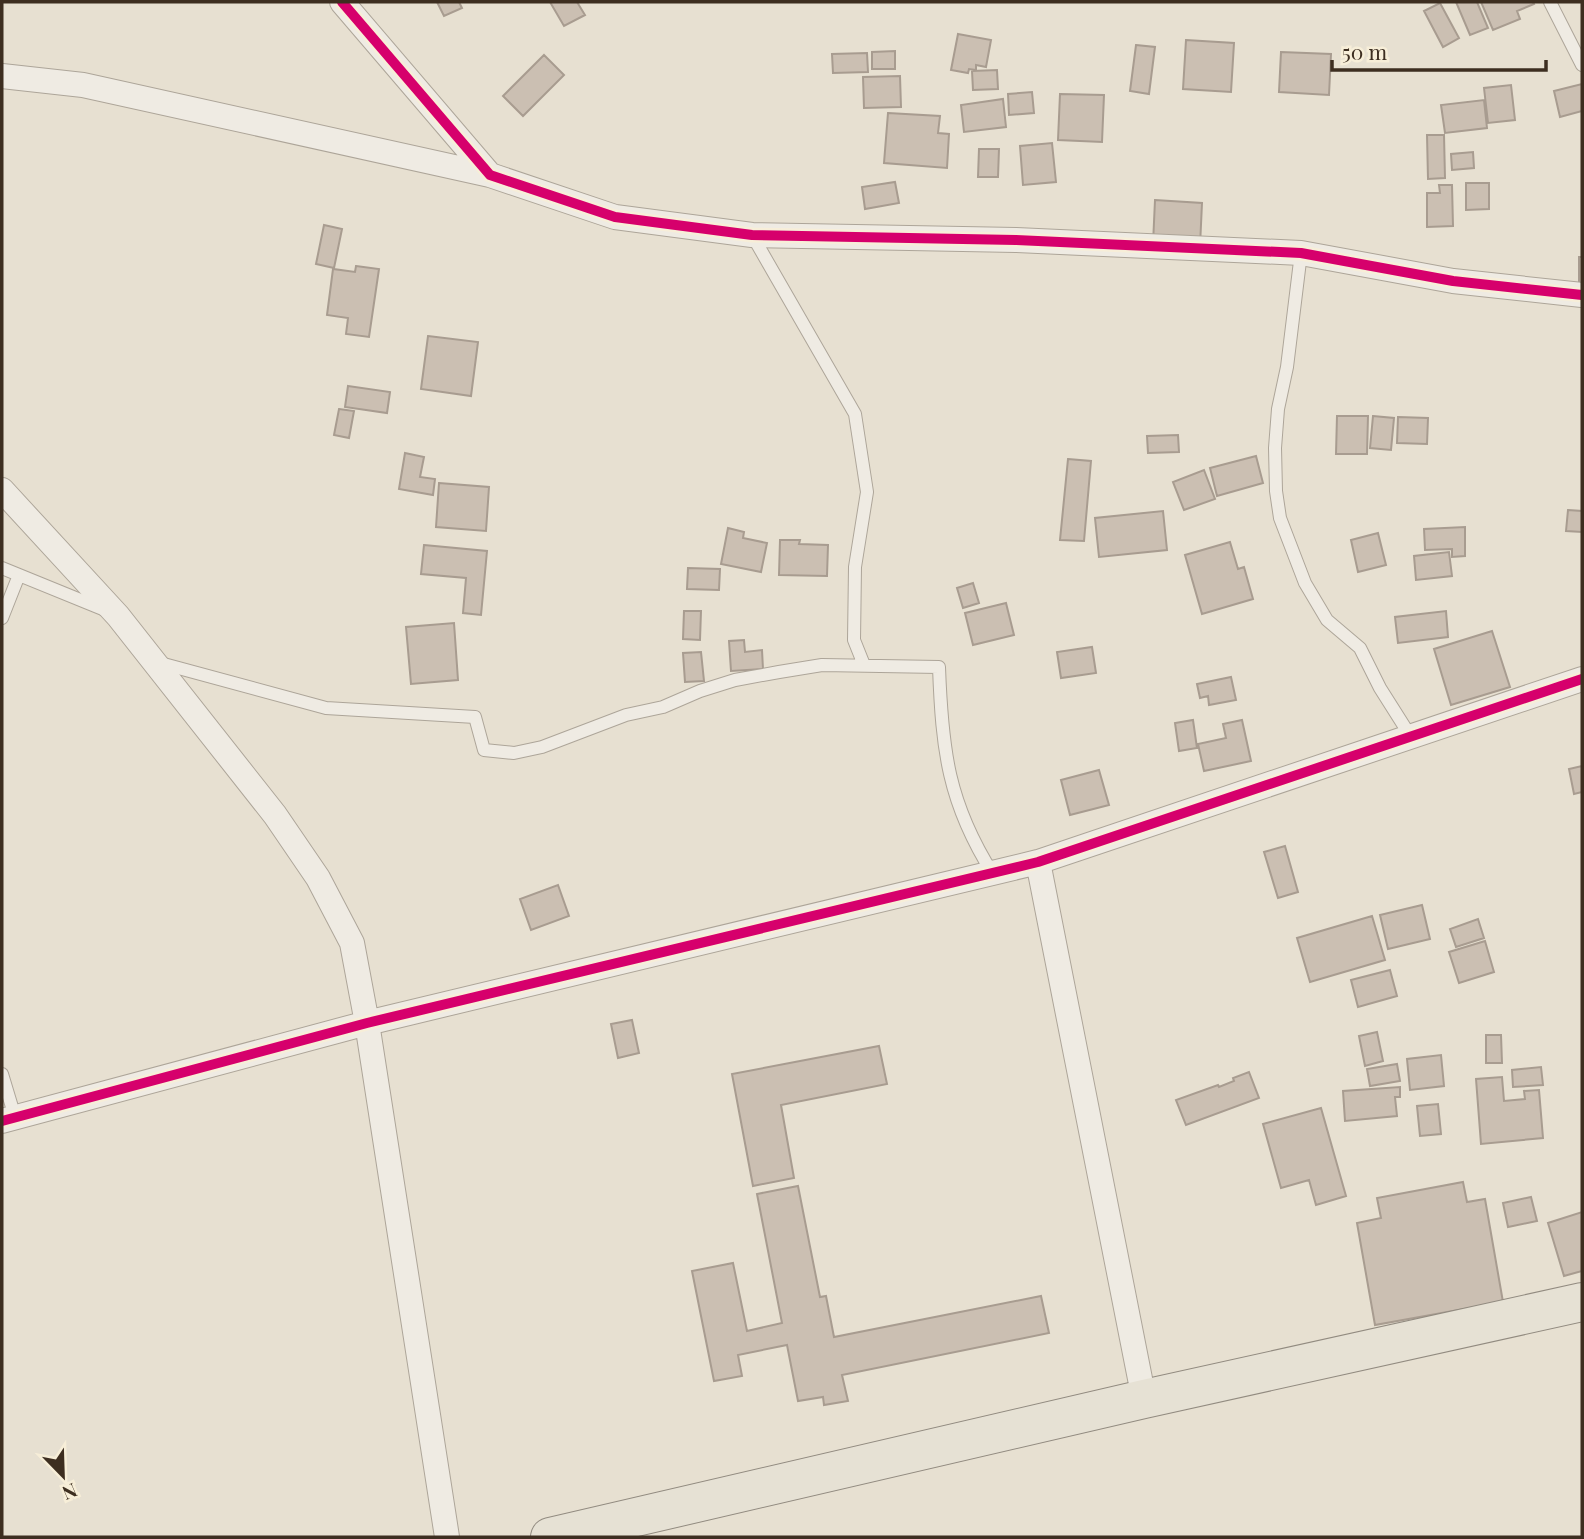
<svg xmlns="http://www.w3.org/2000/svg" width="1584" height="1539" viewBox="0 0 1584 1539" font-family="'Playfair Display',serif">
  <rect width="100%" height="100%" fill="#e7e0d1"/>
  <path fill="#cbbfb2" stroke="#a89c90" stroke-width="2" d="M 437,2 L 459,2 L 462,8 L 444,16 Z
    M 550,2 L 577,2 L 585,15 L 564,26 Z
    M 1456,2 L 1477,2 L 1488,28 L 1470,35 Z
    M 1481,2 L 1533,2 L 1534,4 L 1517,11 L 1520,19 L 1493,30 Z
    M 1440,3 L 1459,38 L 1443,47 L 1424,11 Z
    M 958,34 L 991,40 L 986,67 L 976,65 L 976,70 L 969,69 L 968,73 L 951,70 Z
    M 1186,40 L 1234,43 L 1231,92 L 1183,89 Z
    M 1136,45 L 1155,47 L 1149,94 L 1130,91 Z
    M 895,51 L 895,69 L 872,69 L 872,52 Z
    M 1281,52 L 1331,54 L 1329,95 L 1279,92 Z
    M 867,53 L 868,72 L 833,73 L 832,54 Z
    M 544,55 L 564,75 L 523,116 L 503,96 Z
    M 997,70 L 998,89 L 973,90 L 972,71 Z
    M 900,76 L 901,107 L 864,108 L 863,77 Z
    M 1582,84 L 1582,111 L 1560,117 L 1554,91 Z
    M 1511,85 L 1515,120 L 1488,123 L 1484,88 Z
    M 1032,92 L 1034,113 L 1009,115 L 1008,94 Z
    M 1060,94 L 1104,95 L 1102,142 L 1058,140 Z
    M 1003,99 L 1006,127 L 964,132 L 961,105 Z
    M 1484,100 L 1487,128 L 1445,133 L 1441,105 Z
    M 888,113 L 940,116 L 938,133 L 949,134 L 947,168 L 884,163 Z
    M 1427,135 L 1444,135 L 1445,178 L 1428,179 Z
    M 1052,143 L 1056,182 L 1023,185 L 1020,146 Z
    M 979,149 L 999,149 L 998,177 L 978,177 Z
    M 1473,152 L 1474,168 L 1452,170 L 1451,154 Z
    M 895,182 L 899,203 L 865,209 L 862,187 Z
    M 1466,183 L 1489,183 L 1489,209 L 1466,210 Z
    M 1439,185 L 1452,185 L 1453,226 L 1427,227 L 1427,193 L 1440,193 Z
    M 1155,200 L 1202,203 L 1200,246 L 1153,244 Z
    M 324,225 L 342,229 L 334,268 L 316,264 Z
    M 1579,257 L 1582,257 L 1582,286 L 1579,286 Z
    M 356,266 L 379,269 L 369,337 L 346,334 L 348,318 L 327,315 L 333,269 L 355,272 Z
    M 428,336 L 478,342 L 471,396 L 421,389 Z
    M 348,386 L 390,392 L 387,413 L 345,407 Z
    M 339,409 L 354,411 L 349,438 L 334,435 Z
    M 1337,416 L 1368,416 L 1367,454 L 1336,454 Z
    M 1373,416 L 1394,418 L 1391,450 L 1370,448 Z
    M 1398,417 L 1428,418 L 1427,444 L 1397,443 Z
    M 1178,435 L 1179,452 L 1148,453 L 1147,436 Z
    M 405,453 L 424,457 L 420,477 L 435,479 L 433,495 L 399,489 Z
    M 1256,456 L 1263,483 L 1217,496 L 1210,468 Z
    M 1068,459 L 1091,461 L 1084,541 L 1060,540 Z
    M 1204,470 L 1215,499 L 1184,510 L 1173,482 Z
    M 439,483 L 489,487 L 486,531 L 436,527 Z
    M 1568,510 L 1582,511 L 1582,532 L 1566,531 Z
    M 1163,511 L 1167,550 L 1099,557 L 1095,518 Z
    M 1465,527 L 1465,556 L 1452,557 L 1452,549 L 1425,550 L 1424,529 Z
    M 728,528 L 744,532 L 743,538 L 767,543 L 761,572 L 721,564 Z
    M 1378,533 L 1386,565 L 1358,572 L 1351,540 Z
    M 780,540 L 800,540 L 799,544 L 828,545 L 827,576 L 779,575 Z
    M 1230,542 L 1238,569 L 1244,567 L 1253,599 L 1202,614 L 1185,555 Z
    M 424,545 L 487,551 L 481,615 L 463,613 L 466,578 L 421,574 Z
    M 1449,552 L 1452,576 L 1416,580 L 1414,556 Z
    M 688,568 L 720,569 L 719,590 L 687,589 Z
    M 973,583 L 979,603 L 963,608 L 957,588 Z
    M 1006,603 L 1014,635 L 973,645 L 965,613 Z
    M 684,611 L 701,611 L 700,640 L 683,639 Z
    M 1446,611 L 1448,637 L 1398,643 L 1395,617 Z
    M 454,623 L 458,680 L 411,684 L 406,627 Z
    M 1492,631 L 1510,687 L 1451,705 L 1434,649 Z
    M 744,640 L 745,652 L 762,650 L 763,669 L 731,671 L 729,641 Z
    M 1092,647 L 1096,673 L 1061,678 L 1057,652 Z
    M 701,652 L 704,681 L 685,682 L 683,653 Z
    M 1231,677 L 1236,700 L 1209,705 L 1208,696 L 1200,698 L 1197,684 Z
    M 1193,720 L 1197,748 L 1179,751 L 1175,723 Z
    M 1242,720 L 1251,761 L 1204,771 L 1198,744 L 1226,738 L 1223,724 Z
    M 1582,766 L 1582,792 L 1574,794 L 1569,769 Z
    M 1099,770 L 1109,805 L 1070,815 L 1061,780 Z
    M 1285,846 L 1298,892 L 1278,898 L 1264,852 Z
    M 558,885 L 569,916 L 531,930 L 520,899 Z
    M 1422,905 L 1430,939 L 1388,949 L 1380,915 Z
    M 1372,916 L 1385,960 L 1310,982 L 1297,938 Z
    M 1478,919 L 1484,938 L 1456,947 L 1450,929 Z
    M 1485,941 L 1494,972 L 1459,983 L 1449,952 Z
    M 1390,970 L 1397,996 L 1358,1007 L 1351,980 Z
    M 632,1020 L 639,1053 L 618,1058 L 611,1024 Z
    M 1377,1032 L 1383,1061 L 1365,1066 L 1359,1036 Z
    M 1486,1035 L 1501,1035 L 1502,1063 L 1486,1063 Z
    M 879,1046 L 887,1084 L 781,1105 L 794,1178 L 753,1186 L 732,1074 Z
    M 1441,1055 L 1444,1086 L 1410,1090 L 1407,1059 Z
    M 1397,1064 L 1400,1081 L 1370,1086 L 1367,1069 Z
    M 1541,1067 L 1543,1085 L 1513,1087 L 1512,1070 Z
    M 1249,1072 L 1259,1098 L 1186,1125 L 1176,1100 L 1218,1085 L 1219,1087 L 1234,1081 L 1233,1078 Z
    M 1502,1077 L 1504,1101 L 1525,1099 L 1524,1091 L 1539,1090 L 1543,1138 L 1481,1144 L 1476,1079 Z
    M 1400,1087 L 1400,1097 L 1395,1097 L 1397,1116 L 1345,1121 L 1343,1091 Z
    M 1438,1104 L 1441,1134 L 1420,1136 L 1417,1106 Z
    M 1321,1108 L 1346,1196 L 1316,1205 L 1309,1180 L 1281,1188 L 1263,1124 Z
    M 1463,1182 L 1467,1202 L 1485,1199 L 1503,1302 L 1375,1325 L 1357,1223 L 1381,1218 L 1377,1198 Z
    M 798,1186 L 820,1297 L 826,1296 L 834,1337 L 1041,1296 L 1049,1333 L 842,1375 L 848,1401 L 824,1405 L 823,1397 L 798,1401 L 787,1345 L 738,1355 L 742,1376 L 714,1381 L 692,1271 L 733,1263 L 747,1331 L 782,1323 L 757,1194 Z
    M 1531,1197 L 1537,1221 L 1508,1227 L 1503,1203 Z
    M 1582,1212 L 1582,1271 L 1564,1276 L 1548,1223 Z"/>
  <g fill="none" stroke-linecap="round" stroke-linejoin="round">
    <defs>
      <path id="service" d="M 1550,2 L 1582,65
        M 752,235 L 855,414 L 867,492 L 855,567 L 854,640 L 864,665
        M 1301,253 L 1287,367 L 1278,409 L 1275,448 L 1276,491 L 1280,518 L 1305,583 L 1327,620 L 1360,648 L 1380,688 L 1411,737
        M 2,568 L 105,610
        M 2,618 L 19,575
        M 160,663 L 326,708 L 475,717 L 484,750 L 514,753 L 542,747 L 626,715 L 663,707 L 700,691 L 735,680 L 779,672 L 822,665 L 939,667 C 942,750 948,803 993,874
        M 2,1074 L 15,1117"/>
      <path id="minor" d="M 342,2 L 490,175 L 615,217 L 752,235 L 1016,240 L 1301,253 L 1453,281 L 1582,295
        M 2,76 L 83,85 L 490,175
        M 2,490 L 118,616 L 275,815 L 318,878 L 352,943 L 367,1023 L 447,1537
        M 1038,862 L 1144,1399
        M 2,1121 L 367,1023 L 1038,862 L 1582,679"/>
      <path id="primary" d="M 550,1537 L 1144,1399 L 1582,1302"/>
    </defs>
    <use href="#service" stroke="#ada599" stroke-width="14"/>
    <use href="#minor" stroke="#ada599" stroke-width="26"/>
    <use href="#primary" stroke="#928b80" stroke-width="40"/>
    <use href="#service" stroke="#efebe3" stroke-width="12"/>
    <use href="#minor" stroke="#efebe3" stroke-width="24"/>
    <use href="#primary" stroke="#e6e1d4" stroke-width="38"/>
    <defs>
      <path id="cycleway" d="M 342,2 L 490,175 L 615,217 L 752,235 L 1016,240 L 1301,253 L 1453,281 L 1582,295
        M 2,1121 L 367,1023 L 1038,862 L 1582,679"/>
    </defs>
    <use href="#cycleway" stroke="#f7eed8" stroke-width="15"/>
    <use href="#cycleway" stroke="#d6006c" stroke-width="10"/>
  </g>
  <rect width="1584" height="1539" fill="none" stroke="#3d2e20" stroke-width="7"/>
  <g transform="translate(63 1476) rotate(157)" stroke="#f7eed8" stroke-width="5" paint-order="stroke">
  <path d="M0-5L12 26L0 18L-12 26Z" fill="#3d2e20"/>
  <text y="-10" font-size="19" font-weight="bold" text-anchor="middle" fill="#3d2e20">N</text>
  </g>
  <path d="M1332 60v10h214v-10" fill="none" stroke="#3d2e20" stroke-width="3.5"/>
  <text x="1342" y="60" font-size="21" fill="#3d2e20" stroke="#f7eed8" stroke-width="5" paint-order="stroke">50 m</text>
</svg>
